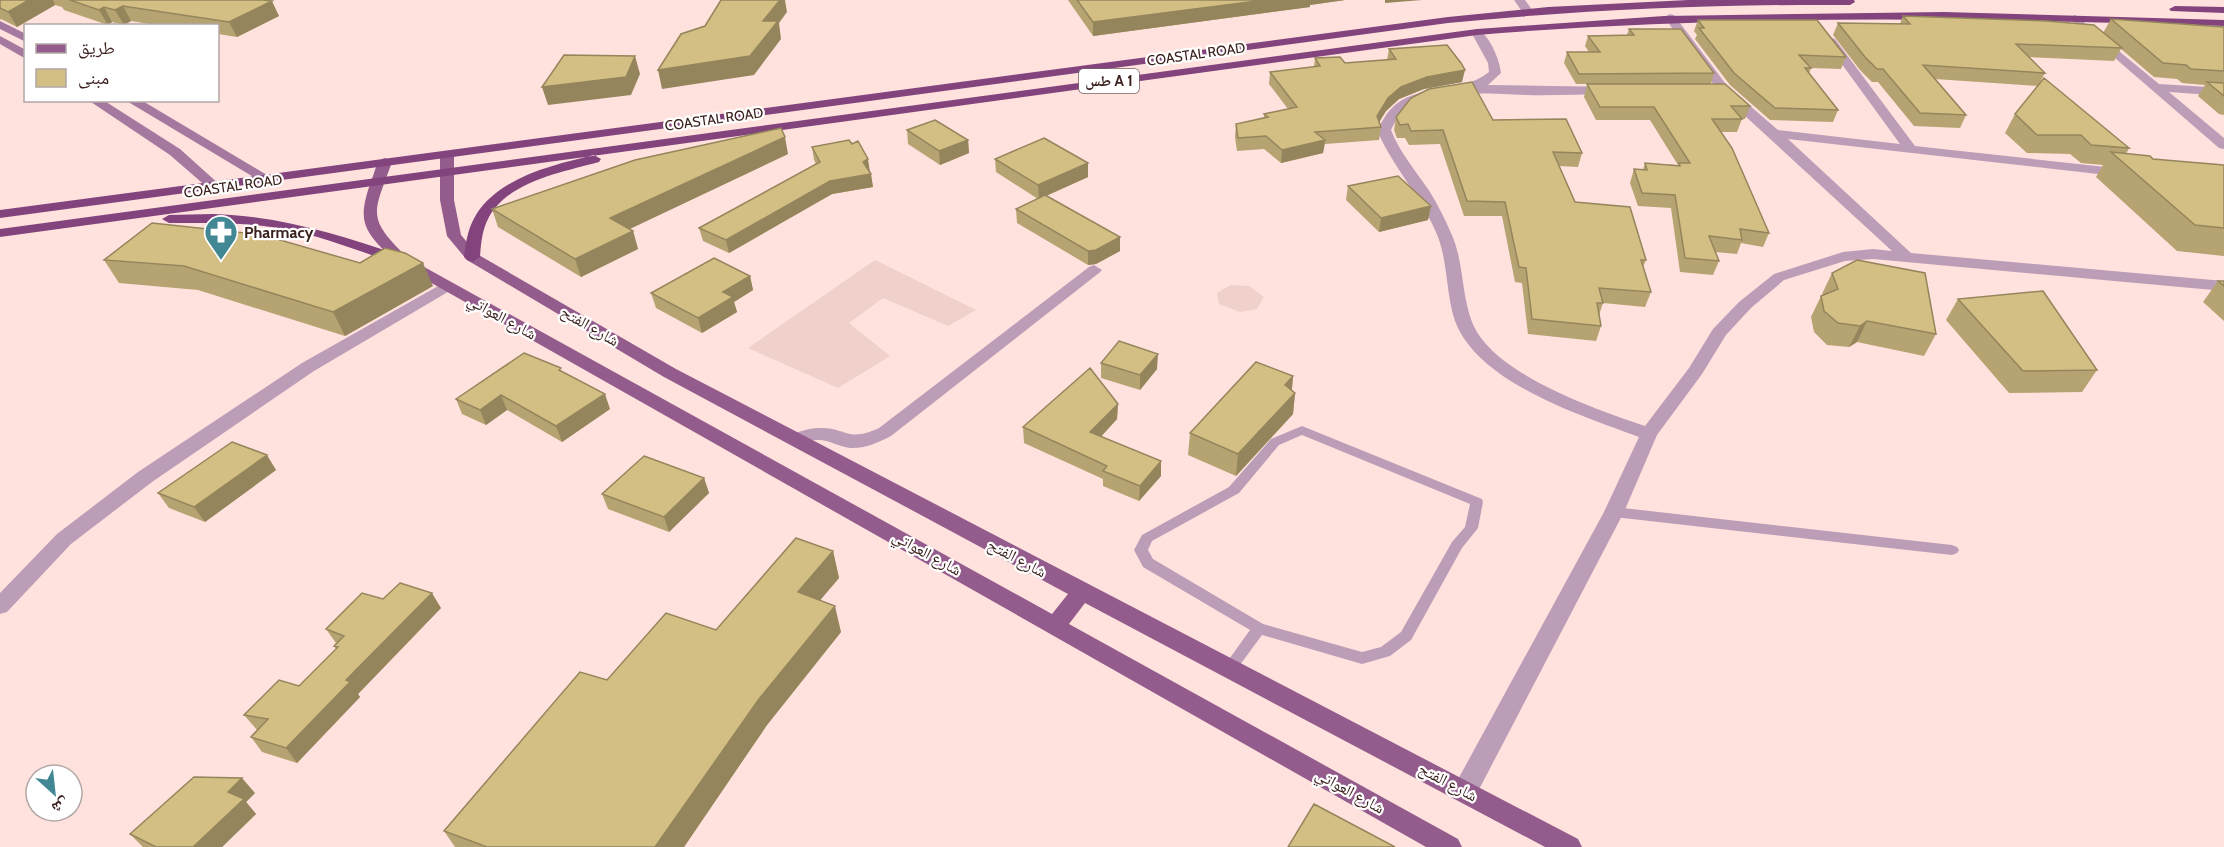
<svg xmlns="http://www.w3.org/2000/svg" width="2224" height="847" viewBox="0 0 2224 847" font-family="Cabin,'Noto Naskh Arabic',sans-serif">
  <rect width="100%" height="100%" fill="#ffe2dd"/>
  <path fill="#efd0ca" d="M 875,260 L 976,310 L 948,326 L 883,298 L 849,323 L 890,356 L 838,388 L 748,348 Z
    M 1231,285 L 1249,286 L 1264,297 L 1257,309 L 1240,312 L 1219,304 L 1217,293 Z"/>
  <g fill="none" stroke-linecap="round" stroke-linejoin="round">
    <path fill="#bc9db8" fill-rule="evenodd" d="M 1302,426 L 1482,499 L 1483,502 L 1478,528 L 1462,548 L 1411,640 L 1390,656 L 1362,664 L 1262,635 L 1234,673 L 1229,675 L 1224,673 L 1222,669 L 1250,630 L 1143,567 L 1134,550 L 1142,535 L 1229,487 L 1271,439 ZM 1302,435 L 1470,504 L 1465,527 L 1452,542 L 1401,632 L 1381,647 L 1362,652 L 1263,624 L 1153,559 L 1148,550 L 1152,541 L 1239,493 L 1279,445 Z
      M 1614,507 L 1952,545 L 1957,547 L 1959,550 L 1957,553 L 1952,555 L 1614,517 L 1609,515 L 1608,512 L 1609,509 Z"/>
    <path fill="#bc9db8" fill-rule="evenodd" d="M 1514,0 L 1525,0 L 1533,11 L 1527,14 L 1523,13 Z
      M 1670,14 L 1674,15 L 1728,87 L 1778,130 L 1900,144 L 1825,41 L 1831,38 L 1835,39 L 1915,146 L 2124,169 L 2131,173 L 2124,177 L 1788,139 L 1911,253 L 2224,281 L 2224,291 L 1873,259 L 1845,261 L 1784,280 L 1751,308 L 1726,335 L 1702,374 L 1657,435 L 1624,512 L 1474,799 L 1465,802 L 1456,799 L 1453,791 L 1456,783 L 1604,512 L 1639,437 C 1582,416 1478,383 1455,321 C 1446,294 1448,264 1438,237 C 1423,198 1393,168 1377,130 C 1381,124 1385,115 1390,110 C 1416,81 1460,96 1489,72 L 1488,63 L 1471,32 L 1477,29 C 1489,34 1500,60 1501,73 L 1488,85 L 1612,87 L 1614,90 L 1608,94 C 1580,94 1552,96 1525,95 C 1494,94 1437,89 1411,105 C 1401,111 1396,120 1391,130 C 1400,153 1416,171 1430,192 C 1438,205 1445,219 1451,233 C 1464,261 1461,293 1472,322 C 1492,374 1596,409 1645,426 L 1689,368 L 1713,329 L 1739,302 L 1774,274 L 1843,252 L 1873,249 L 1892,251 L 1720,93 L 1664,17 Z
      M 2075,15 L 2159,84 L 2224,88 L 2224,96 L 2169,92 L 2224,138 L 2224,149 L 2219,148 L 2071,20 L 2069,18 Z
      M 1094,265 L 1102,270 L 1099,273 L 891,436 C 879,442 865,449 850,448 C 839,447 830,440 818,440 C 807,440 800,446 790,443 L 787,439 L 790,435 C 798,432 809,428 818,428 C 847,427 847,443 879,428 L 1089,267 Z
      M 447,281 L 455,286 L 453,289 L 314,371 L 152,482 L 71,544 L 7,612 L 0,614 L 0,593 L 57,534 L 138,472 L 302,363 Z"/>
    <path fill="#a5789f" fill-rule="evenodd" d="M 0,21 L 26,34 L 26,42 L 0,29 Z
      M 0,36 L 26,50 L 26,59 L 0,44 Z
      M 88,100 L 103,100 L 180,149 L 220,185 L 213,189 L 208,188 L 170,155 Z
      M 125,100 L 141,100 L 272,178 L 265,182 L 260,181 Z"/>
    <path fill="#935c8d" fill-rule="evenodd" d="M 447,151 L 454,155 L 454,200 L 461,235 L 477,254 L 676,369 L 1578,839 L 1582,847 L 1545,847 L 1085,603 L 1069,624 L 1458,839 L 1462,847 L 1426,847 L 398,264 C 363,230 355,224 373,176 C 376,168 377,160 385,158 L 392,162 C 373,215 366,217 408,258 L 1052,614 L 1068,594 L 664,377 L 467,260 L 447,236 L 440,200 L 440,155 Z"/>
    <path fill="#83447d" fill-rule="evenodd" d="M 1688,0 L 1854,0 L 1855,2 L 1850,5 C 1715,4 1582,10 1448,23 L 0,218 L 0,210 L 1448,17 L 1548,7 Z
      M 2175,6 L 2224,7 L 2224,13 L 2171,11 L 2169,9 Z
      M 1944,12 L 2224,20 L 2224,26 C 1974,18 1726,14 1477,35 L 0,237 L 0,229 L 1477,29 L 1664,16 Z
      M 594,155 L 601,159 L 599,162 C 563,172 509,181 489,217 C 482,230 481,243 480,257 L 472,262 L 467,260 L 464,257 C 465,249 466,241 468,234 C 482,181 548,166 594,155 Z
      M 213,214 C 281,216 341,235 405,257 L 408,260 L 405,263 L 395,263 C 358,251 322,236 284,229 C 246,222 207,223 169,223 L 162,219 L 169,215 Z"/>
  </g>
  <path fill="#b5a371" d="M 0,0 L 263,0 L 279,16 L 237,37 L 218,34 L 218,26 L 162,26 L 131,21 L 124,25 L 112,22 L 108,25 L 64,10 L 62,7 L 55,5 L 17,27 L 1,19 L 0,20 Z
    M 1068,0 L 1345,0 L 1310,5 L 1310,7 L 1093,36 Z
    M 1903,16 L 2103,33 L 2111,19 L 2224,27 L 2224,115 L 2219,114 L 2198,96 L 2205,85 L 2182,83 L 2177,79 L 2154,77 L 2121,49 L 2114,61 L 2029,57 L 2045,73 L 2038,86 L 2129,148 L 2126,154 L 2153,159 L 2224,165 L 2224,256 L 2177,251 L 2096,177 L 2103,165 L 2081,163 L 2070,154 L 2027,153 L 2005,133 L 2015,114 L 2038,86 L 1935,79 L 1966,115 L 1960,128 L 1914,126 L 1878,82 L 1872,82 L 1860,70 L 1833,35 L 1838,23 L 1900,24 Z
    M 1698,20 L 1846,57 L 1841,69 L 1811,68 L 1809,74 L 1838,110 L 1833,122 L 1770,120 L 1730,85 L 1695,39 L 1697,35 L 1694,31 Z
    M 1629,29 L 1714,73 L 1711,84 L 1750,106 L 1745,119 L 1742,119 L 1737,132 L 1721,132 L 1769,233 L 1763,247 L 1741,243 L 1737,254 L 1715,252 L 1719,261 L 1713,275 L 1680,272 L 1671,208 L 1638,206 L 1630,183 L 1634,169 L 1643,170 L 1645,163 L 1678,165 L 1650,120 L 1596,120 L 1584,97 L 1587,84 L 1576,84 L 1564,63 L 1567,52 L 1589,52 L 1585,46 L 1588,36 L 1627,35 Z
    M 1389,49 L 1462,82 L 1424,89 L 1399,99 L 1386,111 L 1379,122 L 1381,127 L 1379,140 L 1325,144 L 1323,153 L 1281,163 L 1264,149 L 1237,151 L 1235,137 L 1236,124 L 1264,118 L 1264,114 L 1288,109 L 1269,84 L 1270,72 L 1314,67 L 1315,58 L 1345,63 L 1387,60 Z
    M 1396,117 L 1493,120 L 1582,153 L 1578,167 L 1559,166 L 1575,202 L 1646,260 L 1643,267 L 1651,292 L 1645,307 L 1603,303 L 1599,315 L 1601,326 L 1596,341 L 1528,334 L 1522,283 L 1515,282 L 1502,216 L 1464,216 L 1440,144 L 1409,145 L 1405,138 L 1397,138 L 1394,130 Z
    M 907,130 L 968,140 L 969,153 L 940,165 L 908,144 Z
    M 812,147 L 870,172 L 873,187 L 832,194 L 729,253 L 703,241 L 699,228 L 816,164 L 814,160 Z
    M 788,154 L 629,229 L 633,231 L 638,249 L 581,277 L 498,227 L 492,209 Z
    M 995,159 L 1088,177 L 1046,196 L 1120,251 L 1096,264 L 1088,265 L 1017,223 L 1016,209 L 1038,199 L 996,172 Z
    M 1348,186 L 1431,206 L 1428,220 L 1379,232 L 1346,200 Z
    M 104,260 L 433,286 L 345,336 L 198,290 L 119,283 Z
    M 1832,273 L 1936,334 L 1924,356 L 1857,342 L 1849,347 L 1827,345 L 1814,332 L 1811,317 L 1821,296 L 1823,295 L 1822,294 Z
    M 750,276 L 753,290 L 734,302 L 737,312 L 702,333 L 656,308 L 651,293 Z
    M 2218,281 L 2224,281 L 2224,321 L 2203,302 Z
    M 1958,299 L 2097,370 L 2082,392 L 2009,393 L 1946,320 Z
    M 1101,363 L 1157,369 L 1140,390 L 1101,378 Z
    M 562,372 L 610,409 L 562,442 L 507,410 L 486,425 L 462,414 L 456,399 Z
    M 1293,376 L 1292,390 L 1295,393 L 1293,414 L 1236,476 L 1188,455 L 1190,433 Z
    M 1118,404 L 1117,419 L 1101,437 L 1161,461 L 1161,476 L 1139,501 L 1103,486 L 1103,479 L 1024,443 L 1023,427 Z
    M 276,470 L 205,522 L 169,508 L 158,493 Z
    M 704,478 L 709,493 L 669,532 L 608,509 L 602,494 Z
    M 833,551 L 839,578 L 820,600 L 841,632 L 767,725 L 684,847 L 455,847 L 444,831 L 607,680 L 716,630 Z
    M 383,599 L 441,608 L 358,694 L 360,697 L 297,763 L 262,752 L 251,737 L 257,730 L 244,715 L 299,686 L 336,649 L 334,646 L 336,643 L 326,629 Z
    M 255,793 L 246,802 L 256,814 L 222,847 L 143,847 L 130,834 Z"/>
  <path fill="#94855c" d="M 29,0 L 53,0 L 55,5 L 17,27 L 8,12 Z
    M 780,0 L 785,0 L 787,12 L 779,23 L 781,39 L 754,75 L 662,89 L 658,70 L 763,21 Z
    M 1265,0 L 1345,0 L 1310,5 L 1310,7 L 1093,36 L 1093,22 Z
    M 1385,0 L 1422,0 L 1385,3 Z
    M 272,1 L 279,16 L 237,37 L 229,22 Z
    M 123,6 L 131,21 L 124,25 L 115,10 Z
    M 104,7 L 112,22 L 108,25 L 99,10 Z
    M 635,56 L 640,74 L 631,95 L 548,105 L 542,87 Z
    M 1465,70 L 1462,82 L 1424,89 L 1399,99 L 1386,111 L 1375,129 L 1377,116 L 1388,98 L 1401,87 L 1427,77 Z
    M 785,137 L 788,154 L 615,236 L 610,218 Z
    M 968,140 L 969,153 L 940,165 L 939,151 Z
    M 1325,140 L 1323,153 L 1281,163 L 1282,150 Z
    M 868,159 L 870,172 L 863,162 Z
    M 1088,163 L 1088,177 L 1039,199 L 1038,185 Z
    M 871,174 L 873,187 L 832,194 L 729,253 L 726,240 L 830,181 Z
    M 1431,206 L 1428,220 L 1379,232 L 1381,218 Z
    M 633,231 L 638,249 L 581,277 L 575,259 Z
    M 1120,237 L 1120,251 L 1096,264 L 1088,265 L 1088,251 Z
    M 423,263 L 433,286 L 345,336 L 333,312 Z
    M 750,276 L 753,290 L 734,302 L 737,312 L 702,333 L 698,318 L 723,292 Z
    M 1867,321 L 1857,342 L 1849,347 L 1860,326 Z
    M 1158,354 L 1157,369 L 1140,390 L 1140,375 Z
    M 1293,376 L 1291,398 L 1295,393 L 1293,414 L 1236,476 L 1238,454 L 1285,385 Z
    M 605,394 L 610,409 L 562,442 L 556,426 Z
    M 501,395 L 507,410 L 486,425 L 480,410 Z
    M 1118,404 L 1117,419 L 1090,448 L 1090,432 Z
    M 267,455 L 276,470 L 205,522 L 194,507 Z
    M 1161,461 L 1161,476 L 1139,501 L 1140,486 Z
    M 704,478 L 709,493 L 669,532 L 664,517 Z
    M 833,551 L 839,578 L 805,618 L 798,592 Z
    M 432,593 L 441,608 L 358,694 L 360,697 L 297,763 L 286,748 L 346,680 Z
    M 835,606 L 841,632 L 767,725 L 684,847 L 655,847 L 759,699 Z
    M 242,778 L 255,793 L 246,802 L 256,814 L 222,847 L 193,847 L 228,792 Z"/>
  <path fill="#d3be83" stroke="#94855c" stroke-width="1.5" d="M 0,0 L 29,0 L 8,12 L 0,8 Z
    M 70,0 L 263,0 L 272,1 L 229,22 L 123,6 L 115,10 L 104,7 L 99,10 Z
    M 721,0 L 780,0 L 763,21 L 778,21 L 750,56 L 658,70 L 681,34 L 705,26 Z
    M 1077,0 L 1265,0 L 1093,22 Z
    M 1903,16 L 2047,21 L 2094,25 L 2122,48 L 2016,44 L 2045,73 L 1923,65 L 1966,115 L 1920,113 L 1883,69 L 1877,69 L 1865,57 L 1838,23 L 1910,24 Z
    M 2111,19 L 2224,27 L 2224,71 L 2191,69 L 2186,65 L 2163,63 Z
    M 1698,20 L 1817,20 L 1846,57 L 1799,55 L 1811,68 L 1805,68 L 1838,110 L 1775,108 L 1734,73 L 1699,28 L 1704,28 Z
    M 1629,29 L 1681,29 L 1714,73 L 1579,74 L 1567,52 L 1600,52 L 1588,36 L 1634,35 Z
    M 1447,45 L 1461,63 L 1465,70 L 1427,77 L 1401,87 L 1388,98 L 1377,116 L 1381,127 L 1315,132 L 1325,140 L 1282,150 L 1266,136 L 1238,138 L 1236,124 L 1268,117 L 1264,114 L 1297,107 L 1270,72 L 1320,66 L 1315,58 L 1340,57 L 1345,63 L 1396,59 L 1389,49 Z
    M 564,55 L 635,56 L 626,77 L 542,87 Z
    M 2044,78 L 2129,148 L 2091,145 L 2081,135 L 2037,135 L 2015,114 Z
    M 1472,82 L 1493,120 L 1566,119 L 1582,153 L 1553,152 L 1575,202 L 1630,207 L 1646,260 L 1641,260 L 1651,292 L 1599,288 L 1603,303 L 1597,303 L 1601,326 L 1532,319 L 1526,268 L 1519,267 L 1505,202 L 1467,201 L 1443,130 L 1411,131 L 1408,124 L 1400,125 L 1396,117 L 1411,98 L 1429,89 Z
    M 2207,82 L 2224,83 L 2224,96 Z
    M 1587,84 L 1725,84 L 1750,106 L 1731,106 L 1742,119 L 1712,119 L 1732,148 L 1769,233 L 1740,229 L 1742,240 L 1709,236 L 1719,261 L 1685,258 L 1675,195 L 1642,193 L 1634,169 L 1647,170 L 1645,163 L 1680,166 L 1679,163 L 1690,163 L 1654,107 L 1600,107 Z
    M 935,120 L 968,140 L 939,151 L 907,130 Z
    M 781,128 L 785,137 L 610,218 L 633,231 L 575,259 L 492,209 L 635,160 Z
    M 1044,138 L 1088,163 L 1038,185 L 995,159 Z
    M 849,140 L 852,144 L 858,141 L 868,159 L 863,162 L 871,174 L 830,181 L 726,240 L 699,228 L 820,162 L 812,147 Z
    M 2111,152 L 2150,156 L 2153,159 L 2224,165 L 2224,228 L 2195,225 Z
    M 1398,176 L 1431,206 L 1381,218 L 1348,186 Z
    M 1045,195 L 1120,237 L 1096,250 L 1088,251 L 1016,209 Z
    M 152,223 L 245,233 L 249,231 L 360,263 L 385,248 L 405,253 L 423,263 L 333,312 L 184,266 L 104,260 Z
    M 714,258 L 750,276 L 723,292 L 733,297 L 698,318 L 651,293 Z
    M 1857,260 L 1925,273 L 1936,334 L 1867,321 L 1860,326 L 1838,323 L 1824,311 L 1821,296 L 1838,289 L 1832,273 Z
    M 2218,281 L 2224,281 L 2224,286 Z
    M 2043,291 L 2097,370 L 2023,371 L 1958,299 Z
    M 1119,341 L 1158,354 L 1140,375 L 1101,363 Z
    M 524,353 L 561,368 L 559,370 L 605,394 L 556,426 L 501,395 L 480,410 L 456,399 Z
    M 1256,362 L 1293,376 L 1285,385 L 1295,393 L 1238,454 L 1190,433 Z
    M 1090,368 L 1118,404 L 1090,432 L 1161,461 L 1140,486 L 1103,471 L 1107,466 L 1023,427 Z
    M 232,442 L 267,455 L 194,507 L 158,493 Z
    M 644,456 L 704,478 L 664,517 L 602,494 Z
    M 796,538 L 833,551 L 798,592 L 835,606 L 759,699 L 655,847 L 487,847 L 444,831 L 580,672 L 607,680 L 666,613 L 716,630 Z
    M 400,583 L 432,593 L 346,680 L 350,682 L 286,748 L 251,737 L 268,719 L 244,715 L 279,680 L 299,686 L 338,647 L 334,646 L 344,636 L 326,629 L 362,593 L 383,599 Z
    M 194,777 L 242,778 L 228,792 L 244,799 L 193,847 L 156,847 L 130,834 Z
    M 1314,804 L 1395,847 L 1288,847 Z"/>
  <defs>
    <symbol id="pharmacy-pin" viewBox="-11 -11 22 30"><path d="M0 17L-7.5 6A9.5 9.5 0 1 1 7.5 6Z" fill="#428794" stroke="#fff"/><path d="M-2-6h4v4h4v4h-4v4h-4v-4h-4v-4h4Z" fill="#fff"/></symbol>
  </defs>
  <g fill-rule="evenodd">
    <use href="#pharmacy-pin" x="202" y="213" width="38" height="52"/>
  </g>
  <g text-anchor="middle" dominant-baseline="central" stroke-width="4.5" stroke-linejoin="round" paint-order="stroke">
    <g font-size="14" fill="#3c221e" stroke="#fff">
      <text transform="translate(1196 54) rotate(-8)">COASTAL ROAD</text>
      <text transform="translate(714 119) rotate(-8)">COASTAL ROAD</text>
      <text transform="translate(233 186) rotate(-8)">COASTAL ROAD</text>
    </g>
    <rect fill="#fff" stroke="#766462" stroke-width="1.5" x="1079" y="69" width="60" height="24" rx="4.5"/>
    <g font-size="15" font-weight="bold" fill="#3c221e">
      <text x="1109" y="81">طس A 1</text>
    </g>
    <g font-size="16" font-weight="bold" fill="#3c221e" stroke="#fff" text-anchor="start">
      <text x="244" y="232">Pharmacy</text>
    </g>
    <g font-size="16" fill="#3c221e" stroke="#fff">
      <text transform="translate(502 317) rotate(29)">شارع العواتي</text>
      <text transform="translate(590 326) rotate(30)">شارع الفتح</text>
      <text transform="translate(927 553) rotate(29)">شارع العواتي</text>
      <text transform="translate(1017 558) rotate(28)">شارع الفتح</text>
      <text transform="translate(1448 782) rotate(28)">شارع الفتح</text>
      <text transform="translate(1350 791) rotate(29)">شارع العواتي</text>
    </g>
  </g>
  <rect x="24" y="24" width="195" height="78" fill="#ffffff" stroke="#b1a7a5" stroke-width="1.5"/>
  <rect x="36" y="44" width="30" height="9" fill="#935c8d" stroke="#b1a7a5" stroke-width="1.5"/>
  <text x="78" y="54" font-size="18" fill="#3c221e">طريق</text>
  <rect x="36" y="69" width="30" height="18" fill="#d3be83" stroke="#b1a7a5" stroke-width="1.5"/>
  <text x="78" y="84" font-size="18" fill="#3c221e">مبنى</text>
  <g transform="translate(54 793) rotate(153)"><circle r="28" fill="#ffffff" stroke="#b1a7a5" stroke-width="1.5"/>
  <path d="M0-4.5L10 22L0 15L-10 22Z" fill="#428794"/>
  <text y="-9" font-size="16" font-weight="bold" text-anchor="middle" fill="#3c221e">ش</text>
  </g>
</svg>
